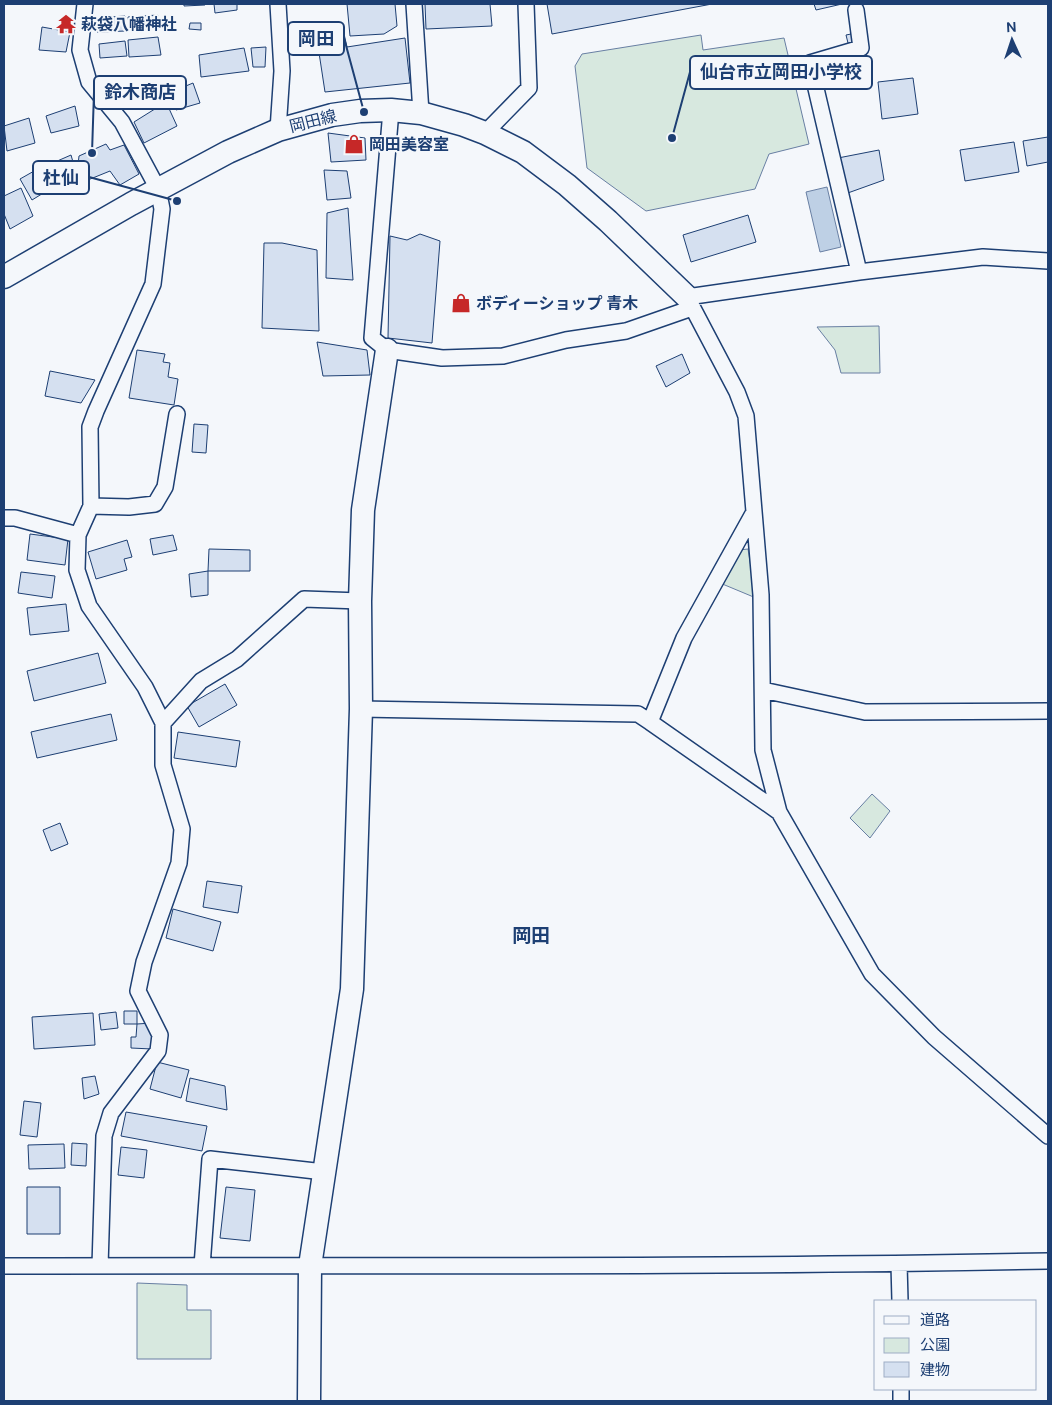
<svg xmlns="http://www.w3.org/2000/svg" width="1052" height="1405" viewBox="0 0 1052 1405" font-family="'DM Sans','Noto Sans JP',sans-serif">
  <rect width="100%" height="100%" fill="#f4f7fb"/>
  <path fill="#d7e8df" stroke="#687fa3" d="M 701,35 L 703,50 L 784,38 L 809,144 L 769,154 L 755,189 L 646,211 L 587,168 L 575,66 L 582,54 Z
    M 879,326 L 880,373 L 841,373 L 835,350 L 817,327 Z
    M 748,549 L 756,598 L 720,583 L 739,550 Z
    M 872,794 L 890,811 L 870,838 L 850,818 Z
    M 137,1283 L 187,1285 L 187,1310 L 211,1310 L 211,1359 L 137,1359 Z"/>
  <path fill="#bed0e5" stroke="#687fa3" d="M 827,187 L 841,247 L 820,252 L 806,192 Z"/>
  <path fill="#d5e0f0" stroke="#1d3f73" d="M 184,4 L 205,4 L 205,5 L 184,6 Z
    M 214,4 L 237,4 L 237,10 L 215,13 Z
    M 347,4 L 395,4 L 397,26 L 384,34 L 350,36 Z
    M 425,4 L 490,4 L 492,26 L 426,29 Z
    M 547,4 L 712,4 L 552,34 Z
    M 814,4 L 842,4 L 816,10 Z
    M 158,15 L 159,28 L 130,30 L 128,17 Z
    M 125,16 L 126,31 L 97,32 L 96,18 Z
    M 190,23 L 201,23 L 201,30 L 189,29 Z
    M 342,25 L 347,47 L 405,38 L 410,83 L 325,92 L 316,33 Z
    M 42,27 L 70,32 L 66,52 L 39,50 Z
    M 856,33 L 858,46 L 849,47 L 846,35 Z
    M 291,35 L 308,36 L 304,54 L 288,51 Z
    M 158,37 L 161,55 L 129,57 L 128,40 Z
    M 125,41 L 127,56 L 100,58 L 99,44 Z
    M 266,47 L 265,67 L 253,67 L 251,48 Z
    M 244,48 L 249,71 L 201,77 L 199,55 Z
    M 913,78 L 918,114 L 882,119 L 878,82 Z
    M 193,83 L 200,103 L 176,110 L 169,93 Z
    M 166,102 L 177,126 L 144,143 L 134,122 Z
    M 75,106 L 79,126 L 51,133 L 46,116 Z
    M 29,118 L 35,143 L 7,151 L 4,126 Z
    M 328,133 L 365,138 L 366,160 L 331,162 Z
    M 1048,137 L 1048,162 L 1027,166 L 1023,141 Z
    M 1014,142 L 1019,172 L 965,181 L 960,150 Z
    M 106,144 L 110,150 L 124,145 L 139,174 L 120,185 L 110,171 L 68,188 L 61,173 L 78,165 L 79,156 Z
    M 879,150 L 884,180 L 845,194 L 838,158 Z
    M 71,155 L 73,162 L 59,170 L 55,162 Z
    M 50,162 L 58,184 L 32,200 L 20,179 Z
    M 324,170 L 347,171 L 351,198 L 327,200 Z
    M 21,188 L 33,216 L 10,229 L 4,214 L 4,196 Z
    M 348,208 L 353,280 L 326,278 L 327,213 Z
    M 748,215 L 756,242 L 691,262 L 683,235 Z
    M 420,234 L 440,241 L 432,343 L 388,338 L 390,236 L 407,240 Z
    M 264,243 L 282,243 L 317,250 L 319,331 L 262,328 Z
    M 317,342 L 367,350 L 370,375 L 323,376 Z
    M 137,350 L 165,354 L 163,362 L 170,363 L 168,377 L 178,379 L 174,405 L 129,398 Z
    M 682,354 L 690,373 L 666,387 L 656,366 Z
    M 50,371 L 95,380 L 81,403 L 45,396 Z
    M 194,424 L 208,425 L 206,453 L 192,452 Z
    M 30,534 L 68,539 L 65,565 L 27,560 Z
    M 173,535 L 177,550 L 153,555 L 150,539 Z
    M 127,540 L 132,557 L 124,559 L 127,570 L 96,579 L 88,552 Z
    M 209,549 L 250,550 L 250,571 L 208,571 Z
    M 208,571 L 208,595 L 191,597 L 189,574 Z
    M 21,572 L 55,576 L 52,598 L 18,593 Z
    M 66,604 L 69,631 L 30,635 L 27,608 Z
    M 98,653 L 106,683 L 34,701 L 27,671 Z
    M 225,684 L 237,705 L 199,727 L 187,706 Z
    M 111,714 L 117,740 L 37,758 L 31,732 Z
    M 178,732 L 240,741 L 236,767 L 174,758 Z
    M 60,823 L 68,844 L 51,851 L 43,830 Z
    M 207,881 L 242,886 L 238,913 L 203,907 Z
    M 173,909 L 221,922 L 213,951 L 166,938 Z
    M 124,1011 L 137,1011 L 137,1024 L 124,1024 Z
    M 116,1012 L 118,1028 L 101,1030 L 99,1014 Z
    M 93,1013 L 95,1045 L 34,1049 L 32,1017 Z
    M 152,1023 L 152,1049 L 131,1048 L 131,1037 L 136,1037 L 137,1024 Z
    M 157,1062 L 189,1070 L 181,1098 L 150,1089 Z
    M 95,1076 L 99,1094 L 84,1099 L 82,1078 Z
    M 190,1078 L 225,1086 L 227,1110 L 186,1101 Z
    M 24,1101 L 41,1103 L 37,1137 L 20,1135 Z
    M 126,1112 L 207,1126 L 202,1151 L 121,1136 Z
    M 72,1143 L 87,1144 L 86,1166 L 71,1165 Z
    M 64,1144 L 65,1168 L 29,1169 L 28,1145 Z
    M 121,1147 L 147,1150 L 144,1178 L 118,1175 Z
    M 27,1187 L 60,1187 L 60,1234 L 27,1234 Z
    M 226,1187 L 255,1190 L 250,1241 L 220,1238 Z"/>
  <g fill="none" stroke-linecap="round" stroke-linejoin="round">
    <defs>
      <path id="street" d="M 85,4 L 80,50 L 89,82 L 122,122 L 158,189 L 162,209 L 153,284 L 96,411 L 90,427 L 91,506 L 78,535 L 77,570 L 89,606 L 145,687 L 163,723 L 163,765 L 182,829 L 179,863 L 144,962 L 138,991 L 160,1035 L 158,1051 L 111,1113 L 104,1136 L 100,1266
        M 414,4 L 421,113
        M 856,10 L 861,48 L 810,63 L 859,272
        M 391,110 L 372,338 L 387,350 L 442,358 L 503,356 L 566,340 L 626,331 L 692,308
        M 278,130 L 282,71 L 278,4
        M 485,133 L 529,88 L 526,4
        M 1048,261 L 983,257 L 859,272 L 687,297 L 737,392 L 746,416 L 761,595 L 763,750 L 779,812 L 872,974 L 934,1037 L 1048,1136
        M 91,506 L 129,507 L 155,504 L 165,487 L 177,414
        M 4,518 L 15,518 L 78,535
        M 763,690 L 865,712 L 1048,711
        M 361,709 L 638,714 L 650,722 L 684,638 L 754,512
        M 650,722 L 779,812
        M 163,723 L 201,681 L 237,659 L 304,599 L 360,601
        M 899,1264 L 900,1301
        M 4,1266 C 352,1265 700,1268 1048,1261
        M 202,1266 L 210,1159 L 324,1172
        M 901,1389 L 901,1401"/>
      <path id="secondary" d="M 4,277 L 131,204 L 228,152 L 278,130 L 332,115 L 360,111 L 391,110 L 421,113 L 464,125 L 485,133 L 523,152 L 567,185 L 608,221 L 687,297
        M 309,1401 L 310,1266 L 352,989 L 361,709 L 360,601 L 363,510 L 387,350"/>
    </defs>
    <use href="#street" stroke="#1d3f73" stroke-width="18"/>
    <use href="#secondary" stroke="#1d3f73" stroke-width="25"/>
    <use href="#street" stroke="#f4f7fb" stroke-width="15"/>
    <use href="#secondary" stroke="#f4f7fb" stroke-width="22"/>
  </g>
  <defs>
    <symbol id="temple-bare" viewBox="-9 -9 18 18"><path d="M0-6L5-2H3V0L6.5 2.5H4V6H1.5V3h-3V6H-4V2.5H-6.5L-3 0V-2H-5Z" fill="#c62828" stroke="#f4f7fb" stroke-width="2.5" paint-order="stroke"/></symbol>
    <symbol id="shop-bare" viewBox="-9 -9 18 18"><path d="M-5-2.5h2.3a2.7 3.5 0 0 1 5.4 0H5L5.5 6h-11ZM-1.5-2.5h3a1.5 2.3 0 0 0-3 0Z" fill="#c62828" stroke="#f4f7fb" stroke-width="2.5" paint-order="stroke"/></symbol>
  </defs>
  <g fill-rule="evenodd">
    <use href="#temple-bare" x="52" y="10" width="28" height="28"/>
    <use href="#shop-bare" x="340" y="130" width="28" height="28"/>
    <use href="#shop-bare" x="447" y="289" width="28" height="28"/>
  </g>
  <g text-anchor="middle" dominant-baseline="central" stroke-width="4" stroke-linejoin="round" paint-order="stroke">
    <g font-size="16" font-weight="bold" fill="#1d3f73" stroke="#f4f7fb" text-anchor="start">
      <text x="81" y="24">萩袋八幡神社</text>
      <text x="369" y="144">岡田美容室</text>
      <text x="476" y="303">ボディーショップ 青木</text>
    </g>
    <g font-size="16" fill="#1d3f73" stroke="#f4f7fb">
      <text transform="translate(313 121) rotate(-14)">岡田線</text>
    </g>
    <g font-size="19" font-weight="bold" fill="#1d3f73" stroke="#f4f7fb">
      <text x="531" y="935">岡田</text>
    </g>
  </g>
  <path fill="none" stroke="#1d3f73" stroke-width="2" d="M364 112L344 38M672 138L690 72M92 153L94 92M177 201L89 177"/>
  <g fill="#1d3f73" stroke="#f4f7fb" stroke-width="2">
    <circle cx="364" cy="112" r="5"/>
    <circle cx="672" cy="138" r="5"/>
    <circle cx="92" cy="153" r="5"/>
    <circle cx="177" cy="201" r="5"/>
  </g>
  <g fill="#f4f7fb" stroke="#1d3f73" stroke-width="2">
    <rect x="288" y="22" width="56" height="33" rx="5"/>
    <rect x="690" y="56" width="182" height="33" rx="5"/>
    <rect x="94" y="76" width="92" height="33" rx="5"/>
    <rect x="33" y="161" width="56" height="33" rx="5"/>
  </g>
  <g font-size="18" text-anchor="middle" font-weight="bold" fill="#1d3f73">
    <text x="316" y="45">岡田</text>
    <text x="781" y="78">仙台市立岡田小学校</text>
    <text x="140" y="98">鈴木商店</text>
    <text x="61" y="184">杜仙</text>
  </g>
  <rect width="1052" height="1405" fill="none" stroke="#1d3f73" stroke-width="10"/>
  <rect x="874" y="1300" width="162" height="90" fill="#f4f7fb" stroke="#9eadc5"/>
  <rect x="884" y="1316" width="25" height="8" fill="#f4f7fb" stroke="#9eadc5"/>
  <text x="920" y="1325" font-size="15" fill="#1d3f73">道路</text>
  <rect x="884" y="1338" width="25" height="15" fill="#d7e8df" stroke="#9eadc5"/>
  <text x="920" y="1350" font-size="15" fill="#1d3f73">公園</text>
  <rect x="884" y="1362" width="25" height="15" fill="#d5e0f0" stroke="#9eadc5"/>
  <text x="920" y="1375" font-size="15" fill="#1d3f73">建物</text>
  <g transform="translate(1012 40) rotate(357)" stroke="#f4f7fb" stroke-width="4" paint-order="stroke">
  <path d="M0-4L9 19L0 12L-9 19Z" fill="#1d3f73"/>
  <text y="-8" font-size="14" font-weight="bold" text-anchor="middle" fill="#1d3f73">N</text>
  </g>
</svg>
